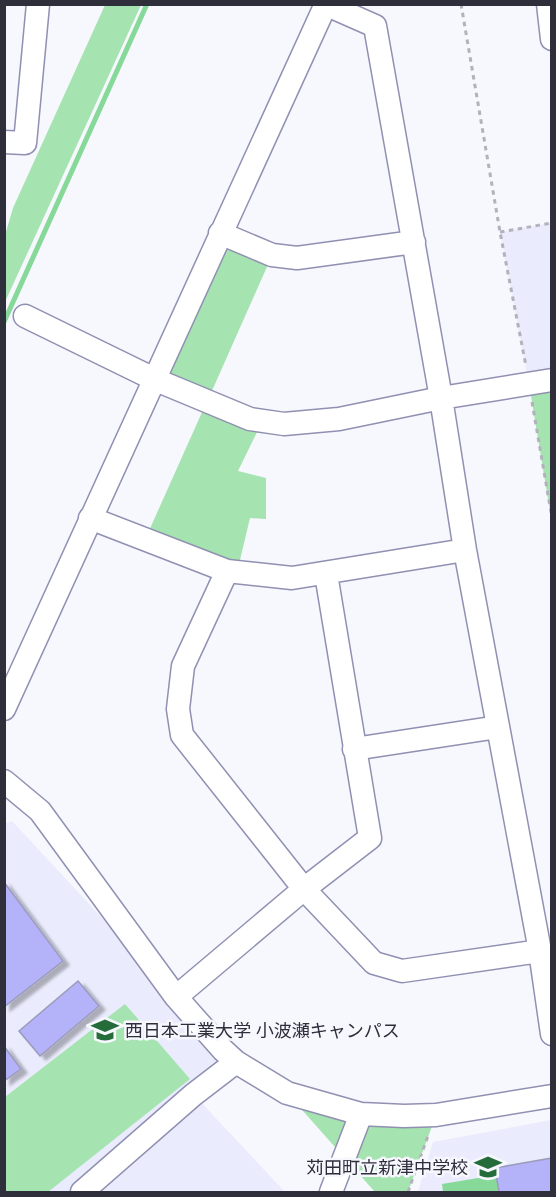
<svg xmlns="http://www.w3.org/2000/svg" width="556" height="1197" viewBox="0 0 556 1197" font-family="'Open Sans','Noto Sans JP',sans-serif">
  <defs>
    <filter id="shadow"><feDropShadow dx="6" dy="4" stdDeviation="1.5" flood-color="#0004"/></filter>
  </defs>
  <rect width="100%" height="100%" fill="#f7f7fe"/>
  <path fill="#eaebfc" d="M 551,223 L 551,380 L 529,384 L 500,232 Z
    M 12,821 L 236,1062 L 194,1095 L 285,1192 L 5,1192 L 4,824 Z
    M 551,1120 L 551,1192 L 418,1192 L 433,1142 Z"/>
  <path fill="#a5e3b0" d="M 105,5 L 141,5 L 5,302 L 5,235 L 13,208 Z
    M 232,244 L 270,260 L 211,393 L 168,373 L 225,249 Z
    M 551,380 L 551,517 L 529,384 Z
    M 203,410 L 258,430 L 238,471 L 266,478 L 266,519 L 250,518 L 239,564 L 148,533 Z
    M 125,1004 L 190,1079 L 48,1192 L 7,1192 L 4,1189 L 5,1097 Z
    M 287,1093 L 436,1115 L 408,1192 L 375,1192 Z"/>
  <path fill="#86d998" d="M 496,1175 L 499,1192 L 443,1192 L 442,1184 Z"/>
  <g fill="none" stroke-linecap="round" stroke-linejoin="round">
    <path stroke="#86d998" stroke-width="5" d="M 4,322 L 147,4"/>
  </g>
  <path fill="#b4b2f8" stroke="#9b9bbc" stroke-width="1.5" filter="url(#shadow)" d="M 4,882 L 63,961 L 4,1007 Z
    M 78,981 L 99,1006 L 40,1056 L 19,1031 Z
    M 4,1046 L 21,1069 L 4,1081 Z
    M 552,1158 L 552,1192 L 499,1192 L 495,1168 Z"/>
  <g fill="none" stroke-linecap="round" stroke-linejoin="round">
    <defs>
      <path id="minor" d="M 325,4 L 375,26 L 441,398 L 465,550 L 540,951 L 552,1034
        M 548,4 L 552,39
        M 4,142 L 25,143 L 38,4
        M 220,233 L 272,255 L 297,258 L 414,242
        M 25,316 L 156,380 L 250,419 L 284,424 L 339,419 L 441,398 L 552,380
        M 90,518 L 227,571 L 292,578 L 465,550
        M 227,571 L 183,666 L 178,709 L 182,735 L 304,889 L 374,963 L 402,971 L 540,951
        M 4,709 L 326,4
        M 354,749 L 498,727
        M 4,781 L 40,811 L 176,997 L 223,1050 L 236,1062 L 287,1093 L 361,1114 L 404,1116 L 436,1115 L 552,1096
        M 176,997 L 304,889 L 370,838 L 326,574
        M 82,1192 L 193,1095 L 236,1062
        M 331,1192 L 361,1114"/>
    </defs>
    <use href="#minor" stroke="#9090b2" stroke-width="25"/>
    <path stroke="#b2b2bb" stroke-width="3" stroke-dasharray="4.5 4.5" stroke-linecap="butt" d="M 461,4 L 500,232 L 526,366
      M 4,210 L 6,210
      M 500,232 L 552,223
      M 532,402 L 552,518
      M 408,1192 L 429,1133"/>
    <use href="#minor" stroke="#fff" stroke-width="22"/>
  </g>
  <defs>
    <symbol id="university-bare" viewBox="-9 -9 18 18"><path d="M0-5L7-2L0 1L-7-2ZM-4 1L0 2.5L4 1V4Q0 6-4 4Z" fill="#246c39" stroke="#f7f7fe" stroke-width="2.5" paint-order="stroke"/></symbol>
    <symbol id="school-bare" viewBox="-9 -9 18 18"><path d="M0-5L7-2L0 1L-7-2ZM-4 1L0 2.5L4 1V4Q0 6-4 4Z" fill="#246c39" stroke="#f7f7fe" stroke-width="2.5" paint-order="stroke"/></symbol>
  </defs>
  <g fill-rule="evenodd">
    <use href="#university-bare" x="86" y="1011" width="38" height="38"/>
    <use href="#school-bare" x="469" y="1148" width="38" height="38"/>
  </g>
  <g text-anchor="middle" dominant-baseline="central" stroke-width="5" stroke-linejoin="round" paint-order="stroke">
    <g font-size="18" fill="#2f2f3c" stroke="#f7f7fe" text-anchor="start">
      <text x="125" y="1030">西日本工業大学 小波瀬キャンパス</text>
      <text x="468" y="1167" text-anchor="end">苅田町立新津中学校</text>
    </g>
  </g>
  <rect width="556" height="1197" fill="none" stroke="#2f2f3c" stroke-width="12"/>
</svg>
